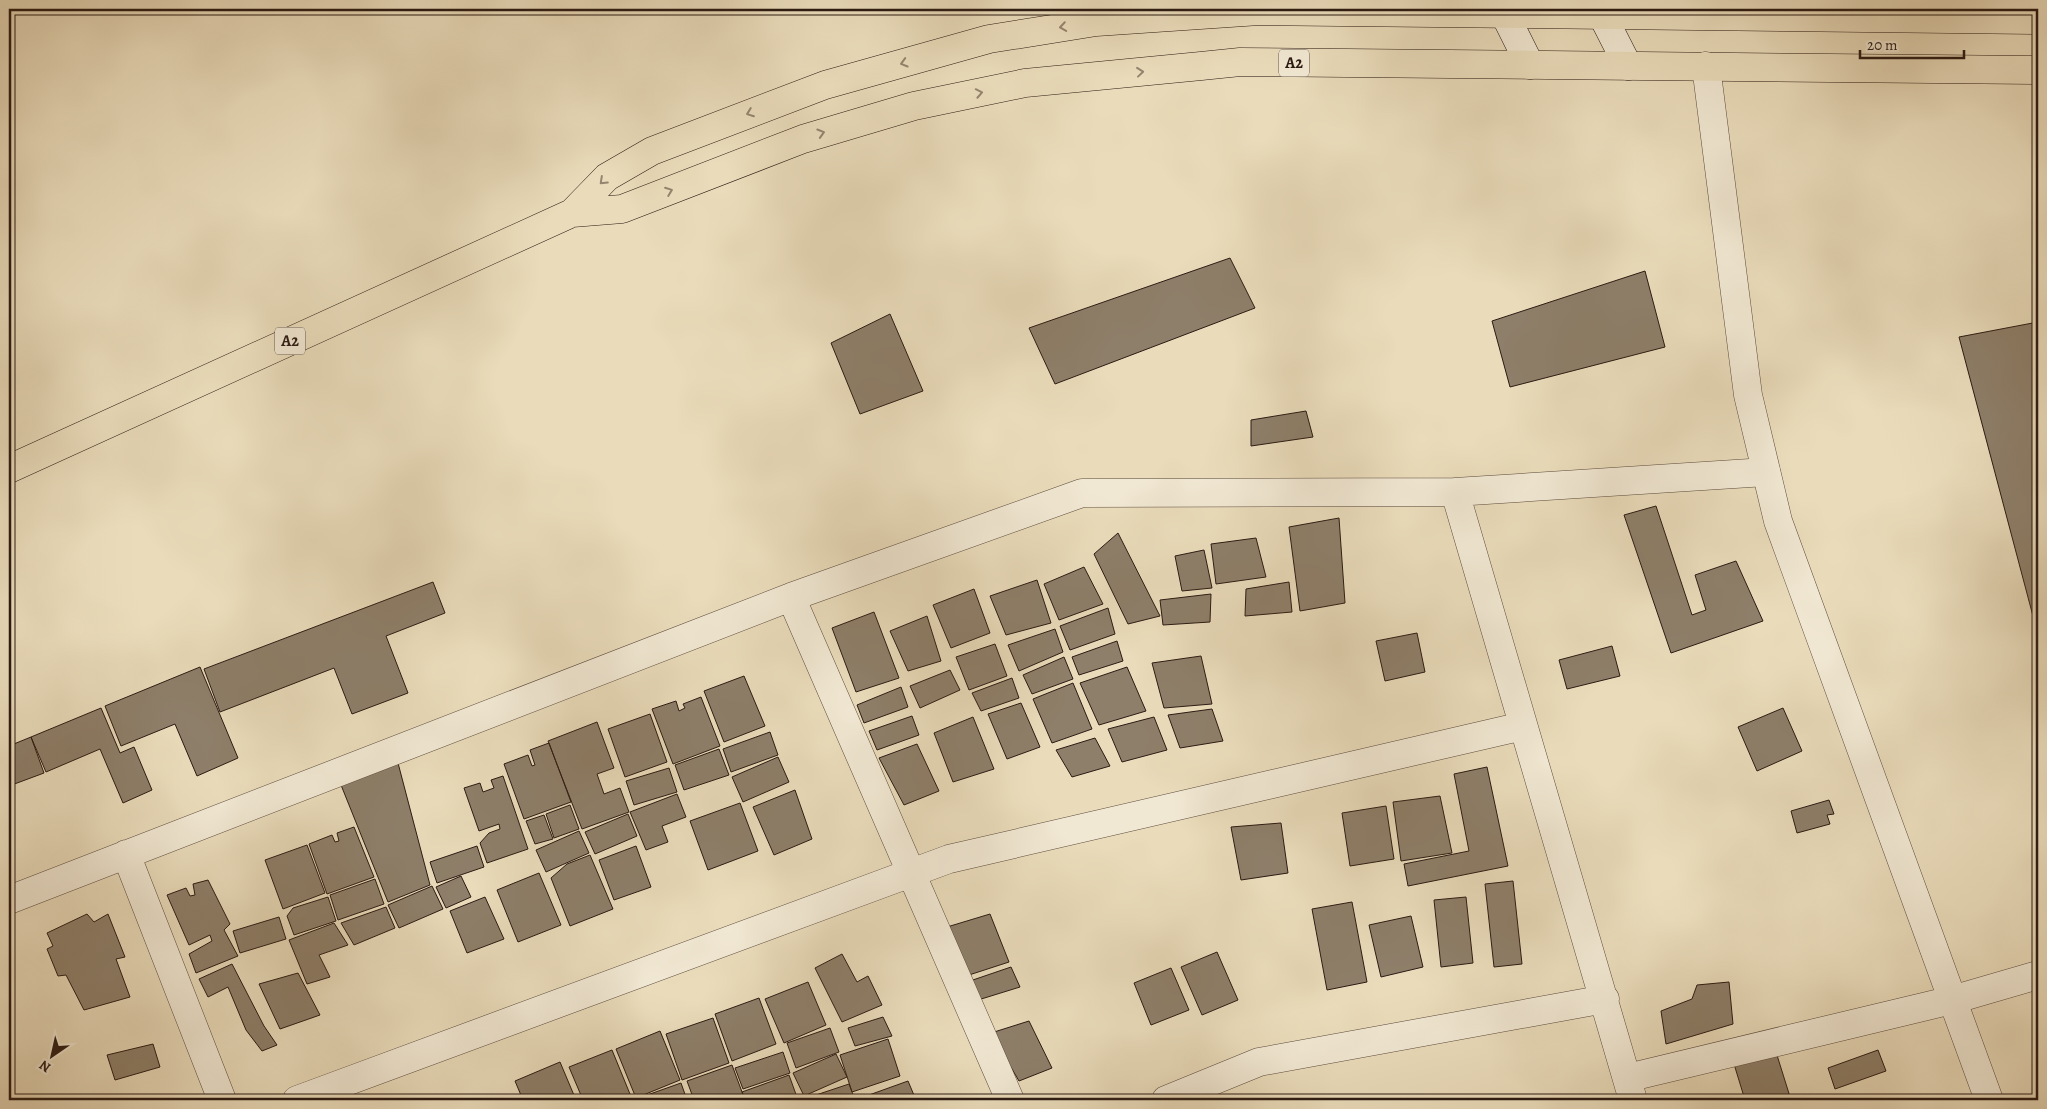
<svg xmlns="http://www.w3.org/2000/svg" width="2047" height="1109" viewBox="0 0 2047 1109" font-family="Alegreya,serif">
  <rect width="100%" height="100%" fill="#eadcbb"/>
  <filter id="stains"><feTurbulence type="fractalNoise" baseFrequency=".004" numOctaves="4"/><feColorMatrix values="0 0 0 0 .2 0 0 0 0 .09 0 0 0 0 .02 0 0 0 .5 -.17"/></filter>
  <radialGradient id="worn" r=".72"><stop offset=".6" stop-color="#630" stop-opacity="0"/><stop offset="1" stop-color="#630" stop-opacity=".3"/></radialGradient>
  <path fill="#8e7f6a" stroke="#2b1a13" d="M 1230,258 L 1255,308 L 1055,384 L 1029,328 Z
    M 1645,271 L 1665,347 L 1510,387 L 1492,321 Z
    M 890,314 L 923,391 L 860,414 L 831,343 Z
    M 2038,322 L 2038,635 L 1959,337 Z
    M 1306,411 L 1313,437 L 1251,446 L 1251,420 Z
    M 1656,506 L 1692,615 L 1706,610 L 1695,575 L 1736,561 L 1763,621 L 1671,653 L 1624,515 Z
    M 1339,518 L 1345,603 L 1300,611 L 1289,527 Z
    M 1118,533 L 1160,616 L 1128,624 L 1094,554 Z
    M 1256,538 L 1266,577 L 1216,584 L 1211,544 Z
    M 1204,550 L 1212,588 L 1182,591 L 1175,556 Z
    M 1084,567 L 1103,604 L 1059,620 L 1044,584 Z
    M 1037,580 L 1051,623 L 1006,635 L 990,596 Z
    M 433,582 L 445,613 L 386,636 L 408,693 L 352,714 L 334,668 L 220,712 L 204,669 Z
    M 1289,582 L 1292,612 L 1245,616 L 1246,589 Z
    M 974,589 L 990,633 L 951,648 L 933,605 Z
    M 1211,594 L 1210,622 L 1163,625 L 1160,600 Z
    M 1108,608 L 1115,634 L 1070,650 L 1060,626 Z
    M 874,612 L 899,678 L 856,692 L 832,628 Z
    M 927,616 L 941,661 L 908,671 L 890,631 Z
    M 1055,629 L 1063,652 L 1019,671 L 1008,645 Z
    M 1417,633 L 1425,672 L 1385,681 L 1376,641 Z
    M 1117,641 L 1123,661 L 1079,675 L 1072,657 Z
    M 995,644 L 1007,676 L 969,690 L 956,657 Z
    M 1612,646 L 1620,676 L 1567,689 L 1559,660 Z
    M 1201,656 L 1212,704 L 1164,708 L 1152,663 Z
    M 1064,657 L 1073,679 L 1032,694 L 1023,675 Z
    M 200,667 L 238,758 L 197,776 L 175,724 L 121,746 L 105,706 Z
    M 1127,667 L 1146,711 L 1099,725 L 1080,683 Z
    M 950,670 L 960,690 L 920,708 L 910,686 Z
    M 744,676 L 765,726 L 724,742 L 704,691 Z
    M 1012,678 L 1019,698 L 981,711 L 972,693 Z
    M 1073,683 L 1092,729 L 1052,743 L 1033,699 Z
    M 901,687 L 908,707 L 864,723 L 857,705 Z
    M 701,697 L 720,746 L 673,764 L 652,709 L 676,701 L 679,711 L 685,708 L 683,704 Z
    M 1021,703 L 1040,747 L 1007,759 L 988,714 Z
    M 101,708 L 120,753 L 134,747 L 152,790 L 123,803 L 100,749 L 46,772 L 31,737 Z
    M 1783,708 L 1802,751 L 1757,771 L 1738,727 Z
    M 1212,709 L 1223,741 L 1180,748 L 1168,715 Z
    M 650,714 L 667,762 L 625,777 L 608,729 Z
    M 912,716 L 919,735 L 877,750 L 869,731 Z
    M 973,717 L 994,769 L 953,782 L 934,733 Z
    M 1154,717 L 1167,750 L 1122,762 L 1108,729 Z
    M 597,722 L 614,768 L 597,774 L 604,794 L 620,788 L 629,812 L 582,829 L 548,741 Z
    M 770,732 L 778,755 L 731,772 L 723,749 Z
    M 31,737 L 44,773 L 9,786 L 9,746 Z
    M 1095,738 L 1110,766 L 1072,777 L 1056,750 Z
    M 549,743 L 571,802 L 524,819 L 504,764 L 528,755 L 532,766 L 535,765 L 530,750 Z
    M 917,744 L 939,791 L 904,805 L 879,758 Z
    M 719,749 L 729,775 L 684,790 L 675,765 Z
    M 778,757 L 789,782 L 743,802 L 732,777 Z
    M 398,763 L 430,885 L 388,902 L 339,780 Z
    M 1487,767 L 1508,866 L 1408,886 L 1404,864 L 1469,851 L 1454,774 Z
    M 669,768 L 677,792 L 634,805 L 626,781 Z
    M 503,776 L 528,849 L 487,863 L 480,843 L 489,833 L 500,829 L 499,824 L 479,831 L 464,788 L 480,783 L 483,792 L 494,788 L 491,780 Z
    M 795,790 L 812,839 L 774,855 L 753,807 Z
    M 677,794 L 686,817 L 662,826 L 668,842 L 646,850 L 630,812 Z
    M 1440,796 L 1452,853 L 1401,861 L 1393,802 Z
    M 1829,800 L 1834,814 L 1827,815 L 1830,824 L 1797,833 L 1791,811 Z
    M 740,803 L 758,851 L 708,870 L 690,821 Z
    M 570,805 L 579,829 L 554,838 L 546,814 Z
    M 1386,806 L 1394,859 L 1350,866 L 1342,813 Z
    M 628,814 L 637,836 L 595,854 L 585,832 Z
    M 544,815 L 553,839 L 535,844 L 526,821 Z
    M 1281,823 L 1288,873 L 1241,880 L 1231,827 Z
    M 354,827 L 374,877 L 327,894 L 309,844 L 332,835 L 335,842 L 339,841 L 337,833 Z
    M 579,831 L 589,853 L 546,872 L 536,850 Z
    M 307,845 L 325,893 L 283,909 L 265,860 Z
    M 477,846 L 484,867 L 437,883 L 430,862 Z
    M 636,846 L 651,887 L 614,900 L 599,860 Z
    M 590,855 L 613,909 L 570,926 L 551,878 L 567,864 Z
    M 539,873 L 561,925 L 518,942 L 497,890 Z
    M 461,876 L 471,897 L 446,908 L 436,887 Z
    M 375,879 L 384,904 L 338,920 L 330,895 Z
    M 208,880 L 230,924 L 224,930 L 238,956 L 196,973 L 189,954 L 212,941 L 210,935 L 189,945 L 167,895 L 186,888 L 190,896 L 195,895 L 193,884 Z
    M 1513,881 L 1522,964 L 1494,967 L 1485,884 Z
    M 432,886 L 443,909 L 399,928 L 388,905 Z
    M 328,897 L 336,921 L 294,935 L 287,916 L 293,908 Z
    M 485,897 L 504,939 L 467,953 L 450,911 Z
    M 1466,897 L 1473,963 L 1441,967 L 1434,900 Z
    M 1352,902 L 1367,982 L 1327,990 L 1312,909 Z
    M 386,907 L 395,928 L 354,945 L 341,923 Z
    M 87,914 L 94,922 L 108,914 L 125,957 L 116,959 L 130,997 L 84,1010 L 66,975 L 58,976 L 47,949 L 53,946 L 47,933 Z
    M 990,914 L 1009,962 L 969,975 L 947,927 Z
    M 1411,916 L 1423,967 L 1381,977 L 1369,925 Z
    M 279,917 L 286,939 L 240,953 L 233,931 Z
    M 334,923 L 348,945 L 319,955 L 330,977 L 307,984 L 289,940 Z
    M 1217,952 L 1238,1000 L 1202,1015 L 1181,967 Z
    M 842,954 L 857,982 L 868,976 L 882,1005 L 842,1022 L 815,968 Z
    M 232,964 L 264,1026 L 277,1045 L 262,1051 L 246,1030 L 228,987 L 208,997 L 199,979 Z
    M 1011,967 L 1020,987 L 978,1000 L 967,982 Z
    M 1171,968 L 1189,1010 L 1151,1025 L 1134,983 Z
    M 298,973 L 320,1015 L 280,1029 L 259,984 Z
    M 808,982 L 826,1025 L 784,1043 L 765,999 Z
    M 1729,982 L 1733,1024 L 1666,1044 L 1661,1011 L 1692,999 L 1697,985 Z
    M 759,998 L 776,1044 L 732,1061 L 715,1014 Z
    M 883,1017 L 892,1036 L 855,1046 L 848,1028 Z
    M 713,1018 L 729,1063 L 682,1080 L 666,1034 Z
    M 1029,1021 L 1052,1068 L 1019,1081 L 991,1033 Z
    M 830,1028 L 839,1052 L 796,1068 L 787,1043 Z
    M 660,1031 L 680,1080 L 636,1098 L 616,1049 Z
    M 888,1039 L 900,1076 L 852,1092 L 840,1055 Z
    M 153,1044 L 160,1067 L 115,1080 L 107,1055 Z
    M 612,1050 L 632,1099 L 583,1100 L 569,1067 Z
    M 1878,1050 L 1886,1071 L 1835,1089 L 1828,1068 Z
    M 783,1052 L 790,1073 L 743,1089 L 735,1068 Z
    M 1776,1052 L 1791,1100 L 1745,1100 L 1734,1064 Z
    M 836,1054 L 847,1077 L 804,1096 L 793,1073 Z
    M 560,1062 L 576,1100 L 523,1100 L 515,1081 Z
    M 732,1065 L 745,1100 L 694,1100 L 687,1081 Z
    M 789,1075 L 798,1100 L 746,1100 L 742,1092 Z
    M 908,1081 L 916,1100 L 871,1100 L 869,1095 Z
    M 681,1083 L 687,1100 L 636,1099 Z
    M 849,1084 L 855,1100 L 808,1100 L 807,1098 Z"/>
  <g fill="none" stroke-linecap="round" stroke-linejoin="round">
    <defs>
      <path id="minor" d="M 126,854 L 222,1100
        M 9,900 L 791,597
        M 1627,1078 L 1952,1000 L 2038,975
        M 297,1100 L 949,859 L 1523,726
        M 1010,1100 L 791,597 L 1082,493 L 1455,492
        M 1166,1100 L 1259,1062 L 1605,999
        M 1633,1100 L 1455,492 L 1766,472"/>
      <path id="tertiary" d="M 1706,66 L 1748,395 L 1778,521 L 1989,1100"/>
      <path id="secondary" d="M 1502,9 L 1530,65
        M 1599,9 L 1628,66"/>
      <path id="trunk" d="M 572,213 L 607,177 L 652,151 L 825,85 L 989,39 L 1096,22 L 1259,11 L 2038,20
        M 9,469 L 572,213 L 622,209 L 803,139 L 914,106 L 1025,83 L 1201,66 L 1240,62 L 2038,70"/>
    </defs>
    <use href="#minor" stroke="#5b4a3d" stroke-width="29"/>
    <use href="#tertiary" stroke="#5b4a3d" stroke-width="29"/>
    <use href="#secondary" stroke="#2b1a13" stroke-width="29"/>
    <use href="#trunk" stroke="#2b1a13" stroke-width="29"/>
    <use href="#minor" stroke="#f1e8d3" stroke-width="28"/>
    <use href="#tertiary" stroke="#f1e8d3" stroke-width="28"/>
    <use href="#secondary" stroke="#f1e8d3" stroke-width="28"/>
    <use href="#trunk" stroke="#eadcbb" stroke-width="28"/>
  </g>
  <defs><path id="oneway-chevron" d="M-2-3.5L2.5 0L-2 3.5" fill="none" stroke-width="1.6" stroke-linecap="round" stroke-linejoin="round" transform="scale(1.25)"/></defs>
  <g stroke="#94856f">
    <use href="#oneway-chevron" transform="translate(1063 27) rotate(171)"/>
    <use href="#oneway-chevron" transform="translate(904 63) rotate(164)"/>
    <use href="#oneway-chevron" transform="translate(1140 72) rotate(-6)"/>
    <use href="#oneway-chevron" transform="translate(979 93) rotate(-11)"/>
    <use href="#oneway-chevron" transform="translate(750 113) rotate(159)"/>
    <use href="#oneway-chevron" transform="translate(821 133) rotate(-17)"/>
    <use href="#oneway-chevron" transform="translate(603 181) rotate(137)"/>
    <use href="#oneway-chevron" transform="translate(669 191) rotate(-21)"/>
  </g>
  <g text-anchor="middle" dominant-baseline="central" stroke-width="4.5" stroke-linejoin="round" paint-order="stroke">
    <g fill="#f1e8d3" stroke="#66584d" stroke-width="1">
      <rect x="1279" y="49.5" width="30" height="27" rx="4"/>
      <rect x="275" y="327.5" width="30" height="27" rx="4"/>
    </g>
    <g font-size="16" font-weight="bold" fill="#2b1a13">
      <text x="1294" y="63">A2</text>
      <text x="290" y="341">A2</text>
    </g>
  </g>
  <rect width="2047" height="1109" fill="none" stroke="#eadcbb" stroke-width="30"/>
  <rect x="10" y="10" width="2027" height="1089" fill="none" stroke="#2b1a13" stroke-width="2.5"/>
  <rect x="15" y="15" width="2017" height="1079" fill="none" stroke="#2b1a13"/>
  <g transform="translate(52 1056) rotate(214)" stroke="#f1e8d3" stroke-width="4" paint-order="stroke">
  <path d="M0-4L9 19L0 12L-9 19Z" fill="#2b1a13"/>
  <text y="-8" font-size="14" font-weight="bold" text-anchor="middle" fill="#2b1a13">N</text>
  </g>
  <path d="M1860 50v8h104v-8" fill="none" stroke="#2b1a13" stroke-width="2.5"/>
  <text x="1867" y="50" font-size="15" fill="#2b1a13" stroke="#f1e8d3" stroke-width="4" paint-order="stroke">20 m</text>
  <rect width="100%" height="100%" filter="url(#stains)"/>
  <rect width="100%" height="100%" fill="url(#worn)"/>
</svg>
